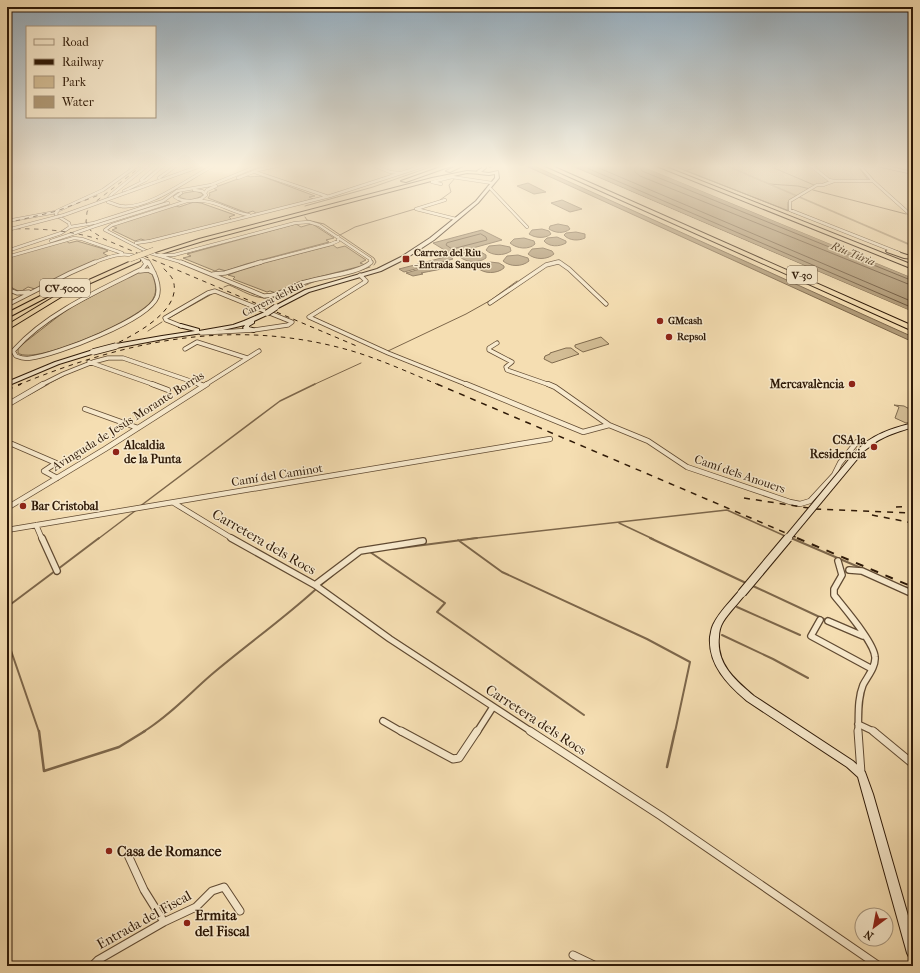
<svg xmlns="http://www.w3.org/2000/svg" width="920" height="973" viewBox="0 0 920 973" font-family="'IM FELL French Canon',serif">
  <rect width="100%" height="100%" fill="#f5deb2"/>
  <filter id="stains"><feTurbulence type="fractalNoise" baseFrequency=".005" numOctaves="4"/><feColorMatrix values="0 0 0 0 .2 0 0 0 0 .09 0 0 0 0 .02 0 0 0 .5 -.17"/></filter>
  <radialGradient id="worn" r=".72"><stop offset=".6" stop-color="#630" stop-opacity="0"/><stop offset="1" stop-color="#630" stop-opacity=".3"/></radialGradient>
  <path fill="#d3bd95" stroke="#806b4e" d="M 672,165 L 857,165 L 869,181 L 830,181 L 816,186 L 788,202 L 788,211 Z
    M 246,176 C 252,178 257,175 264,177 L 315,196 L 309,197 L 313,199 L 257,214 L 253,211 L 247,213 L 208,198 L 210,195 L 209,193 L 217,190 L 213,188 Z
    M 196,191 L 201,193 L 203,195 C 196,200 185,202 179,196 L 184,193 Z
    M 194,202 L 201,203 L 235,215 L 229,217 L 232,220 L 147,241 L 141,239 L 135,241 L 112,230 L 117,228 L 112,226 L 174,205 L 179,207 Z
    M 296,224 L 301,227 L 311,224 L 314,225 L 334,238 L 326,240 L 329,242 L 246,264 L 226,271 L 219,269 L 215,271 L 183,258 L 191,256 L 187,254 Z
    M 65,240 L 69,243 L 77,241 L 104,249 L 108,251 L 103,253 L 108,256 L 35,289 L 28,287 L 20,292 L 7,285 L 7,262 L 11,260 L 7,258 Z
    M 333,245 L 337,248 L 345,246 L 366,260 L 360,263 L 365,265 L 303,281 L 276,293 L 270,291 L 267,292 L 233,279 L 235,277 L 228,275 L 249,267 Z
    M 146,271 L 151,272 C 155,281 158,290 153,299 C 143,318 35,366 18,353 L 18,349 L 24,343 L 69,308 L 138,272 Z
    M 601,337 L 609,344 L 583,352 L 575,347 L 575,345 Z
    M 566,348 L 571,348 L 579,354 L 552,363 L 544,359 L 545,356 L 550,354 L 550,353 Z
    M 894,405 L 904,406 L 913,411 L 913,421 L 906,423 L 895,418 L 899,407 Z"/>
  <path fill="#b19b78" stroke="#7d674b" d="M 524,165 L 532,165 L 913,337 L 913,342 Z
    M 570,165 L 639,165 L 913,278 L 913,312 Z
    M 528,183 L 546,192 L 534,194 L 517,186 Z
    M 562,200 L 582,209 L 570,212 L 551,203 Z
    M 558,224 L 568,226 L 570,229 C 564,234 555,233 549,229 L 550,226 Z
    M 542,229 L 549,231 L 551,234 C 545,239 535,238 529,234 L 532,230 Z
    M 482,230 L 502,240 L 451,254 L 433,243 Z
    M 576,232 L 585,234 L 585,238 C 579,241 569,241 564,235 L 566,233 Z
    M 557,237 L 566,241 L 566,243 C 559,247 549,247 544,241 L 547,238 Z
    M 524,238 L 534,241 L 535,244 C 529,250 517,249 510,243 L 514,239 Z
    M 500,245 L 510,247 L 511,251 C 504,256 492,256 486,250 L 489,246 Z
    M 543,248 L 552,251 L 554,254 C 547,260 535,260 528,254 L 532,249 Z
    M 472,251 L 481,252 L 486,255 L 486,258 C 479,263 467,263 460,257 L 462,253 Z
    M 518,255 L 528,258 L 529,261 C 522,267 510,267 503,261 L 507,256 Z
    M 449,256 L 453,259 L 404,272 L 399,269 Z
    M 448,261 L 454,266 C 443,269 431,271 421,273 L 423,274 L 413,276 L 406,273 Z
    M 490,262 L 499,263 L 504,266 L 504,268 C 497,274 484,274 478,268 L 480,264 Z"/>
  <path fill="#f5deb2" d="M 568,165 L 913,312 L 913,314 L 774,256 Z
    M 639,165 L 644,165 L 913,275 L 913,278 Z"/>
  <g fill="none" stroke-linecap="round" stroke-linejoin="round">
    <path stroke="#705a40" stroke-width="1" d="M 580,165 L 913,308
      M 592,165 L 913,302
      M 634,165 L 635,172 L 640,176 L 913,286
      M 639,165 L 642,171 L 913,281
      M 481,234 L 486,237 L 487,240 L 452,249 L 446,245 L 447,243 Z"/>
    <path stroke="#7d674b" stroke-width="1" d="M 672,165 L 684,170
      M 767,165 L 814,185
      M 684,171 L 706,165
      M 686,171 L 797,214
      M 769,184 L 798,186 L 810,189
      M 813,190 L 906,214
      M 440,200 L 451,192 L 449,185 L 456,177
      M 305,206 L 373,187 L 436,165
      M 305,217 L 307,220 L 324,224 L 374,258 L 376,262 L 374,265
      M 340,235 L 355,227 L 415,209
      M 358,271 L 370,267
      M 224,287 L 229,285 C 239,289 248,295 258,297 C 278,302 298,287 316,281
      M 169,318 L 212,294
      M 148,331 L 162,322
      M 388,351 L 466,314 L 491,300 L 517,281
      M 46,385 L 65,375
      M 313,385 L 361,363"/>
    <path stroke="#7d674b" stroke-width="1.5" d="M 28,395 L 48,384
      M 139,507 L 280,401 L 315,384
      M 619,523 L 653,539
      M 791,538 L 793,539
      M 98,539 L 135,511
      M 468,539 L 727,510 L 785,536"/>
    <path stroke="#7d674b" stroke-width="2" d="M 650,538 L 746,583
      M 791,538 L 861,568
      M 458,540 L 502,572 L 647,639 L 690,662 L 675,732
      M 393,549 L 477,538
      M 370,552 L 445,603 L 437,612 L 584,715
      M 58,569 L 99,538
      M 322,584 L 333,575
      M 753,586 L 826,620
      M 905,587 L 913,591
      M 7,607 L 55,571
      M 737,607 L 800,635
      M 722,635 L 773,659 L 808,678
      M 7,639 L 39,732
      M 143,732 C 169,716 189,694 211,675 C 245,646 282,620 315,590"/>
    <path stroke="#7d674b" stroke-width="2.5" d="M 39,731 L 44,771 L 119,747 L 145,731
      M 667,767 L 675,731"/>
    <path fill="#b19b78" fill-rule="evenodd" d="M 727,165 L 913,245 L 913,247 L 723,165 Z"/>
    <defs>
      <path id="street-far4" d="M 148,165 L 112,194 L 107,200 L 108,202 C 112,203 116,205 120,206 C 147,211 190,177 215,165
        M 373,165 L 390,172 L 399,173
        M 810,165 L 829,180 L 834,181
        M 859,165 L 873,181 L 913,217
        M 877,165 L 913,173
        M 255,172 L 326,196
        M 159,178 L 177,165
        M 238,178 L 258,170 L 281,165
        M 141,180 L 158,165
        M 873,181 L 834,181 L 823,185 L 817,185 L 790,201 L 790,210 L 899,253
        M 441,184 L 432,182 L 452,177 L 492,183
        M 489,187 L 527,227
        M 124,191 L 146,180 L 164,165
        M 128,192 L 203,165
        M 181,193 L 175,197 C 182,203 194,200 203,201 C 219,202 233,213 249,215
        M 205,193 L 207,190 L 216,186
        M 445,200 L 416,209 L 456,219
        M 191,201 L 201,199 L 206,195 L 202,191 L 194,190
        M 7,221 L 56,212
        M 95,226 L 168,203
        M 70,227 L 69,223 L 56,215 L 57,211 L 103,190 L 138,165
        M 51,241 L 75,233
        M 136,243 L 150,241 L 330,196 L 426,165
        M 7,251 L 61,233 L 70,227 L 94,223 L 163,201 L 177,191 L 211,185 L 260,165
        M 156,255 L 174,255 L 295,223 L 309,222 L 319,225 L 370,259 L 371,263
        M 7,257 L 74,238 L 82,239 L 122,253
        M 143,260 L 145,263
        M 93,263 C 112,255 130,249 149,263
        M 184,263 L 150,253 L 105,230 L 112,225 L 187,201
        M 258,263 L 331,244 L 338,241 L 338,237
        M 554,263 L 559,262 L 561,263"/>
      <path id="street-far3" d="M 145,262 L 146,264 L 142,269 C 100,290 47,313 15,349 L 13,351 L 16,356 C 21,358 26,359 31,358 C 56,355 148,320 157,297 C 161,285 154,272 148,262
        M 181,262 L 264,296 C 278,296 287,289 299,284 C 316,277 360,274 371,262
        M 559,262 L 569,269 L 606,304
        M 140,271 L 148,270 L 154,273
        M 213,274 L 225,273 L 261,262
        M 360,275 L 366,281 L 365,282 L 309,317 L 388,353 L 468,385
        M 7,289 L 17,293 L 29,292
        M 490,303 L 546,265 L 558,262
        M 7,305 L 70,273 L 95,262
        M 181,326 L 166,320 L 165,318 L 208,293 L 215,291 L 292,322 L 288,325 L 254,330 L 201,333
        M 497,343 L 489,348 L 489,350 L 512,362 L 506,367 L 507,370 L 550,385
        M 185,349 L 197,342 L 247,358
        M 89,362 L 155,385
        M 41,385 L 63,374 L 93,362 L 108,358 L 123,358 L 202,385
        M 205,385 L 259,351"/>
      <path id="street-far2" d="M 152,384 L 168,390
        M 199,384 L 204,386
        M 466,384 L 583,432 L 609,425
        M 548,384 L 555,387 L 609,425 L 648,441 L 687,467 L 790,502 L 800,504 L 810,501 L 834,475 L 840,463 L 857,442 L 867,444
        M 7,405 L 43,384
        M 85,409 L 138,428
        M 12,444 L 56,463 L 44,471 L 57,478
        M 174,503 L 233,539
        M 7,508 L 105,449 L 207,384
        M 36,525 L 42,539
        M 7,530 L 550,439"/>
      <path id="street-far1" d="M 42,538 L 57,571
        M 231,538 L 315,585 L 390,639 L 532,732
        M 838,561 L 842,575 L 834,589 L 834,595 C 844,608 874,642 875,657 C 876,667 867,677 863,685 C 857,700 859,716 858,732
        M 849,570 L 862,571 L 913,594
        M 315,585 L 360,551 L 423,541
        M 820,620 L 811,636 L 872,669
        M 828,621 L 863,636
        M 383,721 L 402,732
        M 858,724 L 875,732
        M 477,732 L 493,707"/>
      <path id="street" d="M 401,731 L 453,759 L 459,758 L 477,731
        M 530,731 L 661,816 L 879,966
        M 858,731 L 861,773
        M 873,731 L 913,764
        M 128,855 L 144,890 L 164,922
        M 573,955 L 596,966
        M 92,966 L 98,960 L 164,922 L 196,907 L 212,891 L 224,887 L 240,911"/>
      <path id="secondary" d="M 482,165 L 486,165 L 486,168 L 481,172 L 489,173 L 498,171 L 499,178 L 478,203 L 434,240 L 405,259 L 381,271 L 309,292 L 278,308 L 276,309 L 273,307 L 305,290 L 377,269 L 401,257 L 430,238 L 476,201 L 495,178 L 495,174 L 489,175 L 479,174 L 477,171 L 482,168 Z
        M 267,311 L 270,313 L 269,314 L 254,321 L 254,323 L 249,326 L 249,327 L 256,329 L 257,330 L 254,332 L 244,329 L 243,328 L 245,325 L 223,330 L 169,338 L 116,348 L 113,346 L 116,344 L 162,336 L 195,331 L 179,327 L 179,325 L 181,324 L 199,329 L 199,331 L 233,325 L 244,321 Z
        M 93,350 L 96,352 L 95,353 L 59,364 L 7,386 L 7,382 L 55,362 Z
        M 913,423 L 913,427 C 901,431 890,434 879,440 C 872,444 867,450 860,453 L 857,451 C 870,435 893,428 913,423 Z
        M 742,590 L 745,591 L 746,593 C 739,603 729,612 723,622 C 720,627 719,632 719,637 C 716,664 735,680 754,696 L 853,761 L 865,772 L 873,794 L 913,933 L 913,959 L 909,957 L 907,953 L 858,777 L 847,767 L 747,701 C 728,685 708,665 710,637 C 711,633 711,629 713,625 C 719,612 730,602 739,591 Z"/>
      <path id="highway" d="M 446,165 L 454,165 L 406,182 L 401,181 Z
        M 458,165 L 465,165 L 450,172 L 446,171 Z
        M 487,165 L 492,165 L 492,166 L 490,167 Z
        M 543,165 L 550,165 L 913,326 L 913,331 Z
        M 654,165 L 661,165 L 913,265 L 913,269 Z
        M 467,171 L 482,172 L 484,173 L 482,174 L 467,173 L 435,180 L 203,241 L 161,254 L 156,253 L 199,239 L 432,178 Z
        M 889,249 L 907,255 L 913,255 L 913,259 L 904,258 L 887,252 L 886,251 Z
        M 138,258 L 140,259 L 140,261 L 66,294 L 7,330 L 7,325 L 62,292 Z
        M 68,282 L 70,283 L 70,285 L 7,318 L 7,313 Z"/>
    </defs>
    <use href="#street-far4" stroke="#604a32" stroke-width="3.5"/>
    <use href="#street-far3" stroke="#604a32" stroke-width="5"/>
    <use href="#street-far2" stroke="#604a32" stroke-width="6"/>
    <use href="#street-far1" stroke="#604a32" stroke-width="8"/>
    <use href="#street" stroke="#604a32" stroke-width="9"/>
    <use href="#secondary" stroke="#2e1907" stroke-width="2"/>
    <use href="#highway" stroke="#2e1907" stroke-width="2"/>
    <use href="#street-far4" stroke="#f8eacd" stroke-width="2.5"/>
    <use href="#street-far3" stroke="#f8eacd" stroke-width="3.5"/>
    <use href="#street-far2" stroke="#f8eacd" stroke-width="4.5"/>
    <use href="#street-far1" stroke="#f8eacd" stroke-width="5.5"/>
    <use href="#street" stroke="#f8eacd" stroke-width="7"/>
    <use href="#secondary" fill="#f8eacd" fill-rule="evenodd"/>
    <use href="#highway" fill="#f5deb2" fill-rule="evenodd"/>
    <path stroke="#2e1907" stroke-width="1" stroke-dasharray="4.5 4.5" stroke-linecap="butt" d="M 143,165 L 90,206 L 87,212 L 86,222 L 90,230 L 104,239 L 359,347
      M 7,223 L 57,211 L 99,195
      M 7,229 C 38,228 68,230 98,239
      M 103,350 C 126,339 184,313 173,280 C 171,275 165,270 161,266
      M 18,385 C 128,340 235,317 352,351 C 382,360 410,373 439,385"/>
    <path stroke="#2e1907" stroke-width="1.5" stroke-dasharray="6 6" stroke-linecap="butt" d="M 437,384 L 800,539
      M 7,390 L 21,384
      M 744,498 L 815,509 L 913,513
      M 896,507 L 913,506
      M 872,515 L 913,523"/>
    <path stroke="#2e1907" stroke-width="2" stroke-dasharray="8 8" stroke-linecap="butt" d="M 797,538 L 913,587"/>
    <defs>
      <path id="street-bridge" d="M 7,230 L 64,215 L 128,192
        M 75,233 L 95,226"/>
      <path id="secondary-bridge-far2" d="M 267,313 L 276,307
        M 93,352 L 116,346"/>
      <path id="secondary-bridge-far1" d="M 787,539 L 860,451"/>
      <path id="secondary-bridge" d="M 742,593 L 788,538"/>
      <path id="highway-bridge" d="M 130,259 L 154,250"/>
    </defs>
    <use href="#street-bridge" stroke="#604a32" stroke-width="3.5" stroke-linecap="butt"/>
    <use href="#secondary-bridge-far2" stroke="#2e1907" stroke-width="7" stroke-linecap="butt"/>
    <use href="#secondary-bridge-far1" stroke="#2e1907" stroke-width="8" stroke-linecap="butt"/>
    <use href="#secondary-bridge" stroke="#2e1907" stroke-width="10" stroke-linecap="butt"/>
    <use href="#highway-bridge" stroke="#2e1907" stroke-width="6" stroke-linecap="butt"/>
    <use href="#street-bridge" stroke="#f8eacd" stroke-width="2.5"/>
    <use href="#secondary-bridge-far2" stroke="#f8eacd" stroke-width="5.5"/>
    <use href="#secondary-bridge-far1" stroke="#f8eacd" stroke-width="6"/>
    <use href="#secondary-bridge" stroke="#f8eacd" stroke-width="8"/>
    <use href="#highway-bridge" stroke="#f5deb2" stroke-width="5.5"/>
  </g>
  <linearGradient id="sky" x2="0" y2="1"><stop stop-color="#92aabb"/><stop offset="0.55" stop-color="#faf0dc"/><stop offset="1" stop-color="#faf0dc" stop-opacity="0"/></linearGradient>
  <rect width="920" height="302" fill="url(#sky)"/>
  <g fill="#8f2418" stroke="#f8eacd" stroke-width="1.5">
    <rect x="402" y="255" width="8" height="8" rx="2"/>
    <circle cx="660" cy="321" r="4"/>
    <circle cx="669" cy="337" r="4"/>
    <circle cx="852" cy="384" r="4"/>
    <circle cx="874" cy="447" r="4"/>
    <circle cx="116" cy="452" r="4"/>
    <circle cx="23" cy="506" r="4"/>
    <circle cx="109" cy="851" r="4"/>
    <circle cx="187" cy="923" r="4"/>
  </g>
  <g text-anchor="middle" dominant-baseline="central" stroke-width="3" stroke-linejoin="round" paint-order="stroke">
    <g font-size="10" font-weight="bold" fill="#2e1907" stroke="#f8eacd" text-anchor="start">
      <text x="414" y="253">Carrera del Riu<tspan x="414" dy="12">- Entrada Sanques</tspan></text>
      <text x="668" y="321">GMcash</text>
      <text x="677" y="337">Repsol</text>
    </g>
    <g font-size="10" fill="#2e1907" stroke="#f8eacd">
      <text transform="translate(273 299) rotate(-27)">Carrera del Riu</text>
    </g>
    <g font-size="11" font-style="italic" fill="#624d34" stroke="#f8eacd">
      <text transform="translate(853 254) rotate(22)">Riu Túria</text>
    </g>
    <g fill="#f8eacd" stroke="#6b5842" stroke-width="1">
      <rect x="787" y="266" width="30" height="18" rx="3"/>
      <rect x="40" y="279" width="50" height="18" rx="3"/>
    </g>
    <g font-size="11" font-weight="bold" fill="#2e1907">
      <text x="802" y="275">V-30</text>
      <text x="65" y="288">CV-5000</text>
    </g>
    <g font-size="12" font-weight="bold" fill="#2e1907" stroke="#f8eacd" text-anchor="end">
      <text x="844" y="384">Mercavalència</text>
      <text x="866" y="440">CSA la<tspan x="866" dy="14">Residencia</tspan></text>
      <text x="124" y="445" text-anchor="start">Alcaldia<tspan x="124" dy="14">de la Punta</tspan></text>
      <text x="31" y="506" text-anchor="start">Bar Cristobal</text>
    </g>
    <g font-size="12" fill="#2e1907" stroke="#f8eacd">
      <text transform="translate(128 421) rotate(-32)">Avinguda de Jesús Morante Borràs</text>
      <text transform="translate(740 474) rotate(19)">Camí dels Anouers</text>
      <text transform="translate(277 475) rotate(-9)">Camí del Caminot</text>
    </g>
    <g font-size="14" fill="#2e1907" stroke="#f8eacd">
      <text transform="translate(264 542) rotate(30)">Carretera dels Rocs</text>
      <text transform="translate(536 720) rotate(33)">Carretera dels Rocs</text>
      <text transform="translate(144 920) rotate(-29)">Entrada del Fiscal</text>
    </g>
    <g font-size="14" font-weight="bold" fill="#2e1907" stroke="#f8eacd" text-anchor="start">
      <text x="117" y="851">Casa de Romance</text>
      <text x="195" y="915">Ermita<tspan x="195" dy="16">del Fiscal</tspan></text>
    </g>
  </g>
  <rect width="920" height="973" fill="none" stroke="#f5deb2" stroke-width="24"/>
  <rect x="8" y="8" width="904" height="957" fill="none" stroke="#2e1907" stroke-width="2"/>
  <rect x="12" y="12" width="896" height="949" fill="none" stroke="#2e1907"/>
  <rect x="26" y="26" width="130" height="92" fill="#f8eacd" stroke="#a7967e"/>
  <rect x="34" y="39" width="20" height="6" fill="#f8eacd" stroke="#a7967e"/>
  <text x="62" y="46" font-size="12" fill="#2e1907">Road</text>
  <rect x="34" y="59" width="20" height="6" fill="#2e1907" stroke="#a7967e"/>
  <text x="62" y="66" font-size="12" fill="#2e1907">Railway</text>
  <rect x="34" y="76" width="20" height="12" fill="#d3bd95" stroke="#a7967e"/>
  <text x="62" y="86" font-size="12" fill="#2e1907">Park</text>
  <rect x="34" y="96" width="20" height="12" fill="#b19b78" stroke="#a7967e"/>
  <text x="62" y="106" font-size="12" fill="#2e1907">Water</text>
  <g transform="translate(874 927) rotate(212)"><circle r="19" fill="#f8eacd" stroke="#a7967e"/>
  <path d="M0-3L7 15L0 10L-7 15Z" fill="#8f2418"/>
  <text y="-6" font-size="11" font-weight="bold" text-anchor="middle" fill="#2e1907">N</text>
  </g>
  <rect width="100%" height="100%" filter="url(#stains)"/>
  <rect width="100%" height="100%" fill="url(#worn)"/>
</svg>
